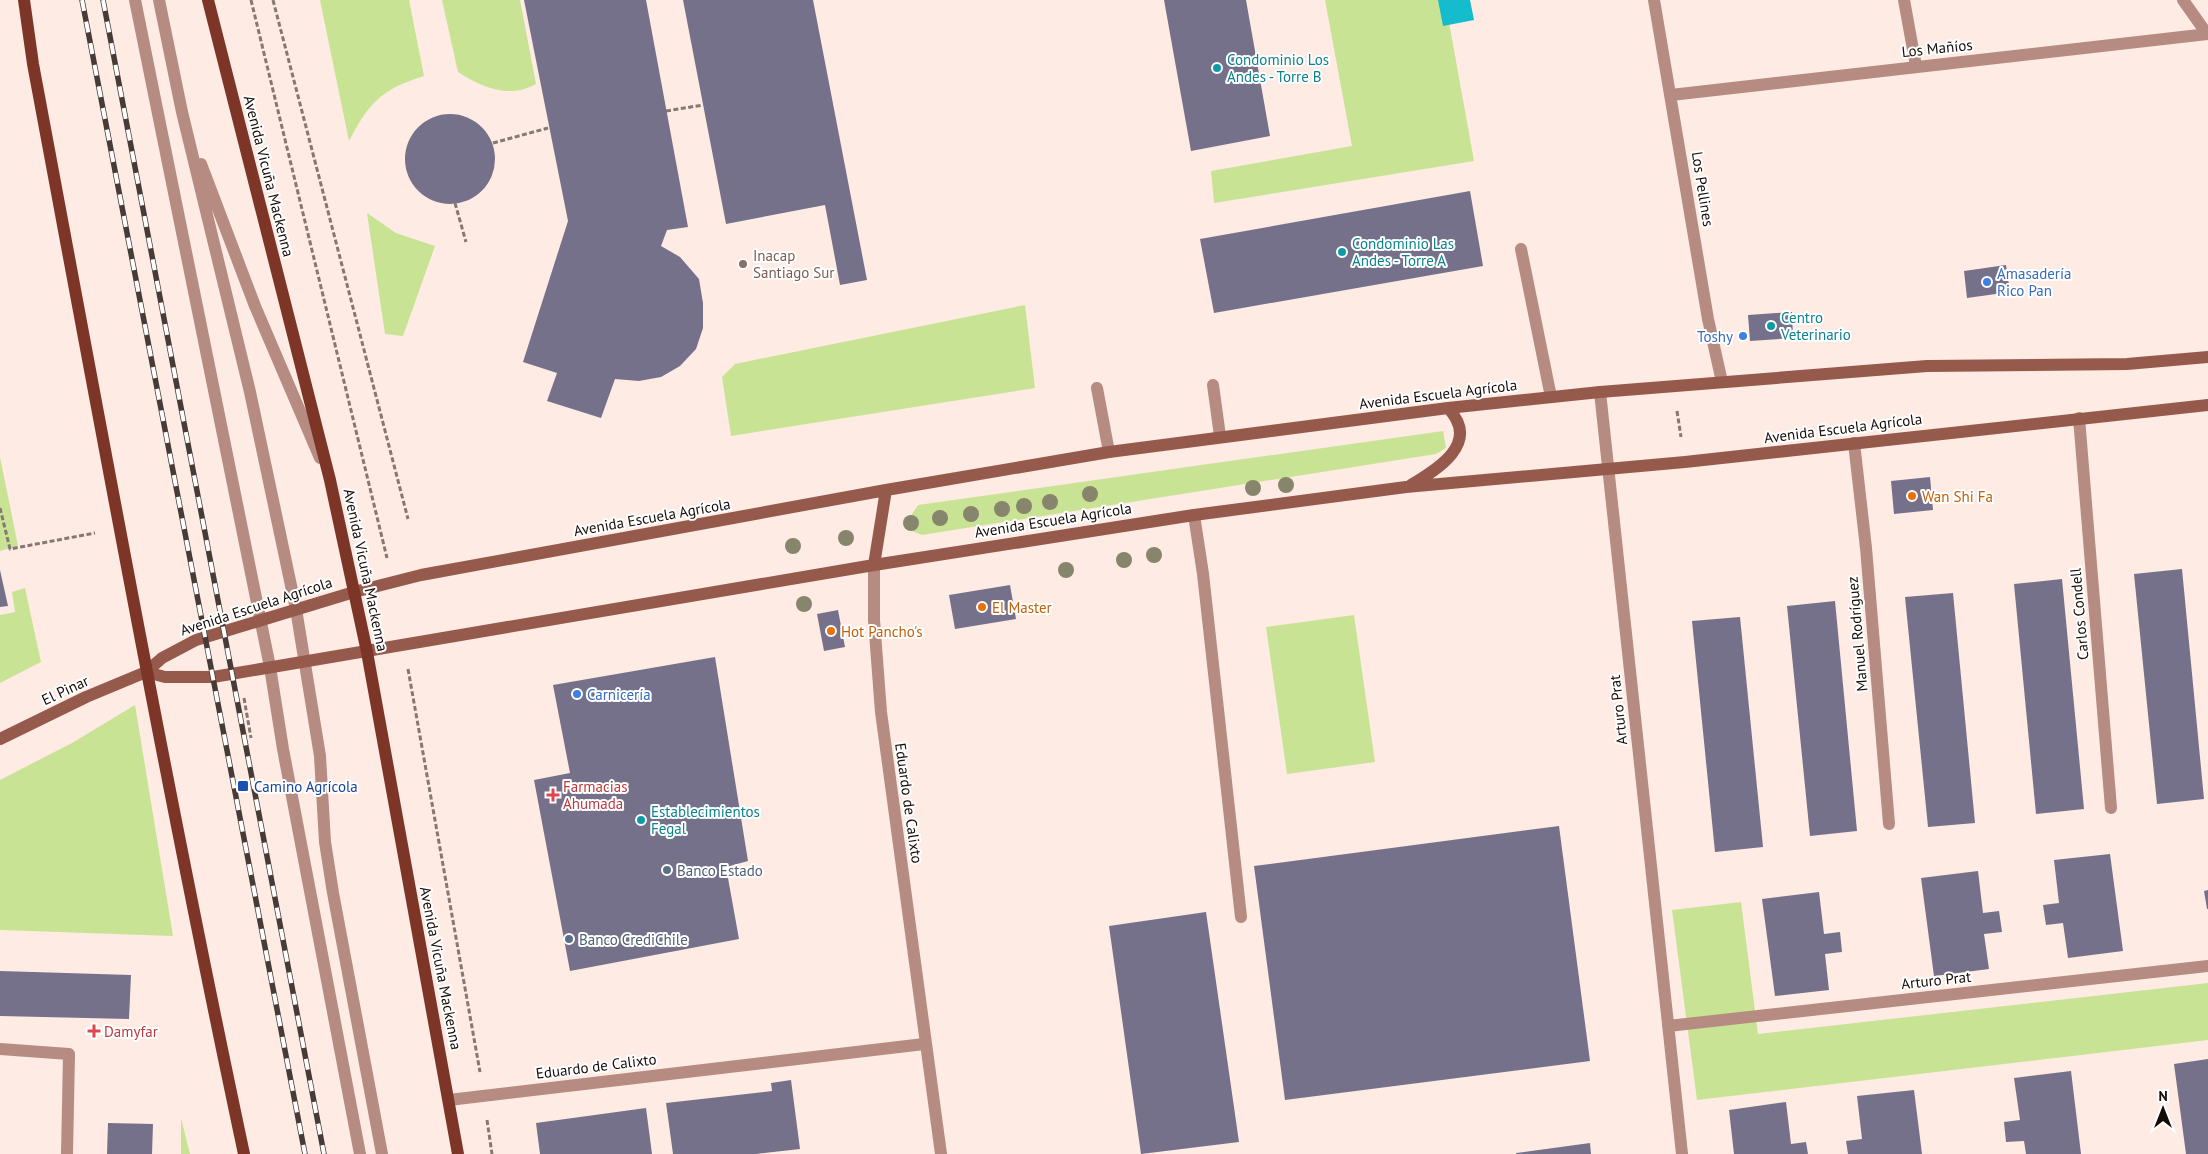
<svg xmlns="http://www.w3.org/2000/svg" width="2208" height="1154" viewBox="0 0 2208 1154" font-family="'PT Sans',sans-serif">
  <rect width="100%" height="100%" fill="#feebe4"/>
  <path fill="#c9e394" d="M 320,0 L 409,0 L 424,76 C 380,90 370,102 349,141 Z
    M 442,0 L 520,0 L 536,84 C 509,99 483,88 458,72 Z
    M 1325,0 L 1445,0 L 1474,161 L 1214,203 L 1211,171 L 1352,146 Z
    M 367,213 L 396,233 L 435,246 L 403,336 L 385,334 Z
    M 1025,305 L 1035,388 L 731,436 L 722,377 L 735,364 Z
    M 1443,431 L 1446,448 L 1436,454 L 922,535 L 912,531 L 912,514 L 918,505 Z
    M 0,457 L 18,546 L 0,551 Z
    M 25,588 L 41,662 L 0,683 L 0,615 L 15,612 L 12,592 Z
    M 1354,615 L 1375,762 L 1287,774 L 1266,627 Z
    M 135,705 L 173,936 L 0,930 L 0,780 L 72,743 Z
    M 1741,902 L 1758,1034 L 2208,983 L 2208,1040 L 1697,1100 L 1672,910 Z
    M 181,1118 L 190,1154 L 181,1154 Z"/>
  <path fill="#15bccd" d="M 1438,0 L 1470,0 L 1474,20 L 1443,26 Z"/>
  <path fill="#76718a" d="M 524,0 L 646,0 L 688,227 L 667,230 L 661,246 L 680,257 L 699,279 L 703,303 L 703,328 L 696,349 L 680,366 L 661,377 L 639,381 L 615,379 L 601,418 L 547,401 L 557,373 L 523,362 L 568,221 Z
    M 683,0 L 813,0 L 867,280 L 840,285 L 825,205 L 726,224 Z
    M 1164,0 L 1246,0 L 1270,136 L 1191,151 Z
    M405 159a45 45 0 1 1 90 0a45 45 0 1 1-90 0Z
    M 1470,191 L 1483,266 L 1214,313 L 1200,239 Z
    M 2006,265 L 2010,292 L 1967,298 L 1964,271 Z
    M 1792,312 L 1793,338 L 1750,341 L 1748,315 Z
    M 1930,477 L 1933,510 L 1894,514 L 1891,481 Z
    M 2182,569 L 2204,799 L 2157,804 L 2134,574 Z
    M 0,570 L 8,606 L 0,607 Z
    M 2062,579 L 2084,809 L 2036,814 L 2014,584 Z
    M 1010,585 L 1016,619 L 955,629 L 949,595 Z
    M 1953,593 L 1975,823 L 1928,827 L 1905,597 Z
    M 1835,601 L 1857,831 L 1810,836 L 1787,606 Z
    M 838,610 L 845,647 L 824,651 L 817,614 Z
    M 1740,617 L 1763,847 L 1715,852 L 1692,621 Z
    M 715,657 L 748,861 L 726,867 L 739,939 L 570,971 L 534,780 L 570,773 L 553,685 Z
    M 1559,826 L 1590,1061 L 1285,1100 L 1254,866 Z
    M 2110,854 L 2123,951 L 2068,958 L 2063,923 L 2046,925 L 2043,905 L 2059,903 L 2054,860 Z
    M 1978,871 L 1983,913 L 1999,911 L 2002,932 L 1984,934 L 1989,969 L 1934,976 L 1921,878 Z
    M 2208,890 L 2208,909 L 2207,909 L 2204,891 Z
    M 1819,892 L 1824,934 L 1840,932 L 1842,952 L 1825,954 L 1829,990 L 1775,996 L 1762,899 Z
    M 1206,912 L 1239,1142 L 1141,1154 L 1109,926 Z
    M 0,971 L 131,975 L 129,1019 L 0,1016 Z
    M 2208,1059 L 2208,1154 L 2186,1154 L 2174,1064 Z
    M 2071,1071 L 2081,1154 L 2026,1154 L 2024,1141 L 2006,1142 L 2004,1122 L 2020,1120 L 2014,1078 Z
    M 791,1080 L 800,1149 L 756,1154 L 673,1154 L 666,1103 L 772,1091 L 771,1083 Z
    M 1914,1090 L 1922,1154 L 1848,1154 L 1846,1141 L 1862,1139 L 1857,1096 Z
    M 1786,1102 L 1791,1144 L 1806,1142 L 1808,1154 L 1734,1154 L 1729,1110 Z
    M 646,1108 L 652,1154 L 540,1154 L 536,1123 Z
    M 108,1123 L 153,1124 L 152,1154 L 107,1154 Z
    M 1590,1143 L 1591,1154 L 1516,1154 L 1516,1153 Z"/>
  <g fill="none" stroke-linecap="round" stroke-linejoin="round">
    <path stroke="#857772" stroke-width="3" stroke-dasharray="5 2.5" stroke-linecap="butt" d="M 251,0 L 387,558
      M 273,0 L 408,519
      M 666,111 L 703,105
      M 493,143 L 548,128
      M 455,203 L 466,242
      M 1677,411 L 1681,437
      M 0,508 L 10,549 L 95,533
      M 408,669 L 480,1072
      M 244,698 L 251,738
      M 487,1120 L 492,1154"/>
    <path stroke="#b68b81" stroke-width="12" d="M 135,0 L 270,667 L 283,749 L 360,1154
      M 159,0 L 182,112 L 250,392 L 296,609 L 320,756 L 325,842 L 333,893 L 382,1154
      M 201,164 L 255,306 L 320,458
      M 1521,249 L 1551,397
      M 1213,385 L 1220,436
      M 1097,388 L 1109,452
      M 1194,515 L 1203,574 L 1241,917
      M 0,1049 L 69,1054 L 67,1154"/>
    <path stroke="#b68b81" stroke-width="12" d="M 1654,0 L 1708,319 L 1722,382
      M 1904,0 L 1916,66
      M 2183,0 L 2207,34
      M 1671,95 L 2208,34
      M 1600,392 L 1682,1154
      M 2079,418 L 2111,808
      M 1854,443 L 1866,548 L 1889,824
      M 874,565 L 874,620 L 881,712 L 941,1154
      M 1668,1026 L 2208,966
      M 449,1100 L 924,1044"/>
    <path stroke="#965a4d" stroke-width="12" d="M 1411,485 C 1438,469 1481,443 1448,408
      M 874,565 L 886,490
      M 146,672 L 165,677 L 213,677 L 874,565 L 1194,515 L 1406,487 L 1685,462 L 2208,405
      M 0,739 L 86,697 L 146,672 L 162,658 L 196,640 L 354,592 L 421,575 L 886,490 L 1109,452 L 1448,408 L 1600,392 L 1927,366 L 2127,364 L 2208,357"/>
    <path stroke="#7d3527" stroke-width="12" d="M 24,0 L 33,64 C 101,428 167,792 244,1154
      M 208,0 L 330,480 L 367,652 L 458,1154"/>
    <defs>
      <path id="rail" d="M 82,0 L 305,1154
        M 103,0 L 324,1154"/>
    </defs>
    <use href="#rail" stroke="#463b36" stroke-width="5.5"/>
    <use href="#rail" stroke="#fff" stroke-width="4" stroke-dasharray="11" stroke-linecap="butt"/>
  </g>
  <g fill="#87856c">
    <circle cx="1286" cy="485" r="8"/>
    <circle cx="1253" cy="488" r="8"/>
    <circle cx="1090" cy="494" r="8"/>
    <circle cx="1050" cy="502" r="8"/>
    <circle cx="1024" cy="506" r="8"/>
    <circle cx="1002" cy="509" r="8"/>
    <circle cx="971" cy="514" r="8"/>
    <circle cx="940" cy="518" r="8"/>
    <circle cx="911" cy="523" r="8"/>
    <circle cx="846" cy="538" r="8"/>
    <circle cx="793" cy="546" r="8"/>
    <circle cx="1154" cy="555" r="8"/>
    <circle cx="1124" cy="560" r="8"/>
    <circle cx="1066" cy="570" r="8"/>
    <circle cx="804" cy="604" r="8"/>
  </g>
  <g fill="#0f9aa8" stroke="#fff" stroke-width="2">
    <circle cx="1217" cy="68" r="5"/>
    <circle cx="1342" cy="252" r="5"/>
    <circle cx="1771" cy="326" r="5"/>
    <circle cx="641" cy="820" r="5"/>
  </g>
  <circle fill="#8d6e63" stroke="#fff" stroke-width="2" cx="743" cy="264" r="5"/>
  <g fill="#3f7fe0" stroke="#fff" stroke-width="2">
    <circle cx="1987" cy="282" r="5"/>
    <circle cx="1743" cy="336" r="5"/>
    <circle cx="577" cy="694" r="5"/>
  </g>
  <g fill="#e8710a" stroke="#fff" stroke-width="2">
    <circle cx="1912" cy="496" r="5"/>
    <circle cx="982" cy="607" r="5"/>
    <circle cx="831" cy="631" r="5"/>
  </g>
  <rect fill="#1a4fb4" stroke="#fff" stroke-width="2" x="237" y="780" width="12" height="12" rx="2.5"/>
  <g fill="#e0444e" stroke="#fff" stroke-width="2">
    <path d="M550.5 787.5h5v5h5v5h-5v5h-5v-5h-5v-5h5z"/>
    <path d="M91.5 1023.5h5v5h5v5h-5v5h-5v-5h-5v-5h5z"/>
  </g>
  <g fill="#5c6f8a" stroke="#fff" stroke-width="2">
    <circle cx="667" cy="870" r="5"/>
    <circle cx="569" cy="939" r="5"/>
  </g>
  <g text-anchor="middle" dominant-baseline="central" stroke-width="4" stroke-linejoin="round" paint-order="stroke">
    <g font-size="15" fill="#140b07" stroke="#fff">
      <text transform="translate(1937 48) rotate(-6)">Los Mañíos</text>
      <text transform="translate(269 176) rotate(76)">Avenida Vicuña Mackenna</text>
      <text transform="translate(1703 189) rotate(81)">Los Pellines</text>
      <text transform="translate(1438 394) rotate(-7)">Avenida Escuela Agrícola</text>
      <text transform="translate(1843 428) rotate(-7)">Avenida Escuela Agrícola</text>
      <text transform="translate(652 517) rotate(-10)">Avenida Escuela Agrícola</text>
      <text transform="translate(1053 520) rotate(-9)">Avenida Escuela Agrícola</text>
      <text transform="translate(366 570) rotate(78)">Avenida Vicuña Mackenna</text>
      <text transform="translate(256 606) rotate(-18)">Avenida Escuela Agrícola</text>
      <text transform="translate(2079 614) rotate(-95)">Carlos Condell</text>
      <text transform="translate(1857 634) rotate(-95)">Manuel Rodríguez</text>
      <text transform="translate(65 690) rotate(-25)">El Pinar</text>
      <text transform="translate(1618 710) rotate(-96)">Arturo Prat</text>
      <text transform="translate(909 803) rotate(82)">Eduardo de Calixto</text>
      <text transform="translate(441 968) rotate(79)">Avenida Vicuña Mackenna</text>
      <text transform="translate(1936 980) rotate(-6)">Arturo Prat</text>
      <text transform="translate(596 1066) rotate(-7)">Eduardo de Calixto</text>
    </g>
    <g font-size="15" fill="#0d838f" stroke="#fff" text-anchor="start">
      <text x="1227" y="59">Condominio Los<tspan x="1227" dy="17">Andes - Torre B</tspan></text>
      <text x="1352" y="243">Condominio Las<tspan x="1352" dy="17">Andes - Torre A</tspan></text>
      <text x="1781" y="317">Centro<tspan x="1781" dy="17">Veterinario</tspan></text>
      <text x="651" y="811">Establecimientos<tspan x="651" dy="17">Fegal</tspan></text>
    </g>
    <g font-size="15" fill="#785e54" stroke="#fff" text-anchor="start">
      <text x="753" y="255">Inacap<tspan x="753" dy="17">Santiago Sur</tspan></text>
    </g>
    <g font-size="15" fill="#366cbe" stroke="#fff" text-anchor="start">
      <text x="1997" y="273">Amasadería<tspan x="1997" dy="17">Rico Pan</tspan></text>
      <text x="1733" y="336" text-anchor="end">Toshy</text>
      <text x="587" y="694">Carnicería</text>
    </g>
    <g font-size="15" fill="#c56008" stroke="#fff" text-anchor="start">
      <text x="1922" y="496">Wan Shi Fa</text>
      <text x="992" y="607">El Master</text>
      <text x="841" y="631">Hot Pancho's</text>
    </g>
    <g font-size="15" fill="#164399" stroke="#fff" text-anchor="start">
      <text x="254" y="786">Camino Agrícola</text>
    </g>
    <g font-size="15" fill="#be3a42" stroke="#fff" text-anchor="start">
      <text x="563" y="786">Farmacias<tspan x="563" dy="17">Ahumada</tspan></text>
      <text x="104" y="1031">Damyfar</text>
    </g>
    <g font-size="15" fill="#4e5e75" stroke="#fff" text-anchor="start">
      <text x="677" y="870">Banco Estado</text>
      <text x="579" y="939">Banco CrediChile</text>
    </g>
  </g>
  <g transform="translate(2163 1109)" stroke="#ffffff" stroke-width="4" paint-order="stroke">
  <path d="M0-4L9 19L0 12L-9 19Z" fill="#140b07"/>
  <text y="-8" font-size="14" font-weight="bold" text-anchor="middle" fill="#140b07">N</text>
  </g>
</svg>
